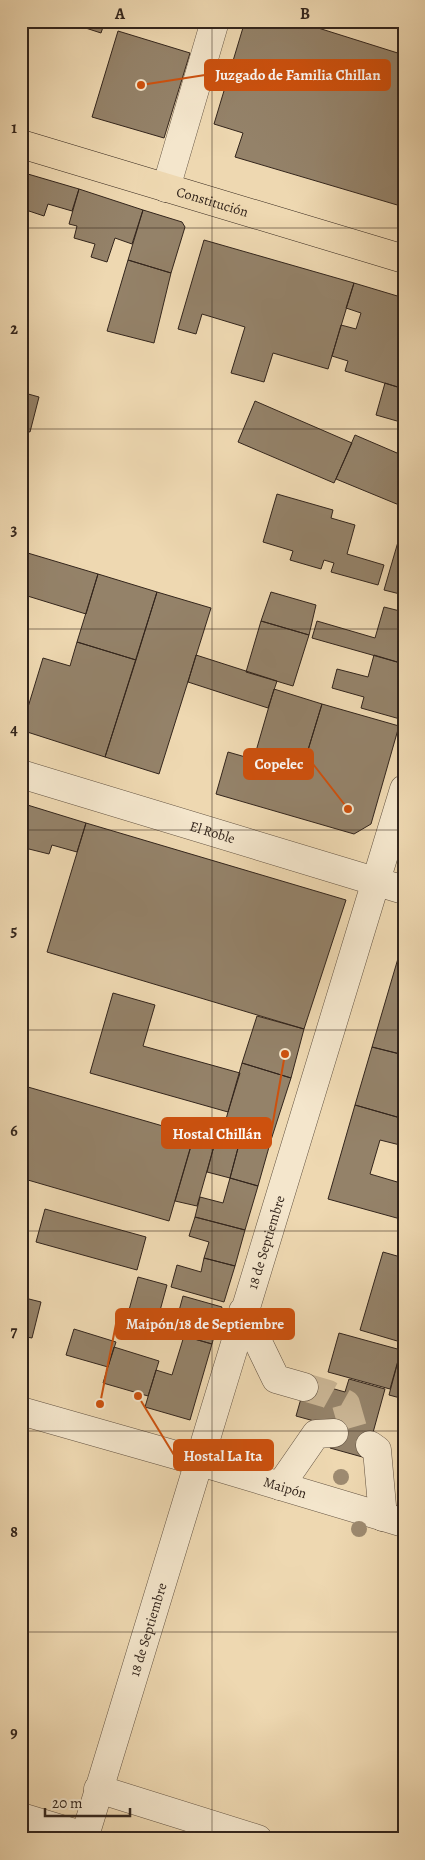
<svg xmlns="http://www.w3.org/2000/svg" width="425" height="1860" viewBox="0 0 425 1860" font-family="Alegreya,serif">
  <rect width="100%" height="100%" fill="#eed8b1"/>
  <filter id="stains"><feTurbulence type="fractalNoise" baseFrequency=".004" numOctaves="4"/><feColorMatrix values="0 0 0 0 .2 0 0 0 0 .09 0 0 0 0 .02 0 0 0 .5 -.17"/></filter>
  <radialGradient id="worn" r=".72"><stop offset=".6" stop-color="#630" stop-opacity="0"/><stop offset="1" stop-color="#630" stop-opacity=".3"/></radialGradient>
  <path fill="#948269" stroke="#33251c" d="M 64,21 L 105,21 L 101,33 Z
    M 245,21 L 296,21 L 404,55 L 404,207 L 235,157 L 243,133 L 214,124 Z
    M 296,21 L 317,21 L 315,27 Z
    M 118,31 L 190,53 L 164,138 L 92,117 Z
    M 21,172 L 79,189 L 72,211 L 48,204 L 44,216 L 23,209 L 21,216 Z
    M 79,189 L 143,210 L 132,244 L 115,238 L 107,262 L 91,257 L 95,244 L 74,238 L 77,226 L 69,224 Z
    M 143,210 L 182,222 L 185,227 L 171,273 L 128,260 Z
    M 204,240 L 354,283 L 328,369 L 273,353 L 264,382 L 231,373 L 245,327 L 202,314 L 196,334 L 178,329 Z
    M 128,260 L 171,273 L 154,343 L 107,331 Z
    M 354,283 L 404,298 L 404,389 L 345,371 L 348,361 L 332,356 L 341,325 L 356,329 L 361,313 L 346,308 Z
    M 385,383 L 404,389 L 404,423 L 376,415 Z
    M 21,392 L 39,397 L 30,432 L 21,430 Z
    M 255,401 L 352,443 L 334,483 L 238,442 Z
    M 355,435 L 404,456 L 404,507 L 336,479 Z
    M 277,494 L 333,510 L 331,518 L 355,525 L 347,554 L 384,565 L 378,585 L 331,572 L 334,563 L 324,560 L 321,569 L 290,560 L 293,551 L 263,542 Z
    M 400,535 L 404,536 L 404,595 L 384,590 Z
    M 21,551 L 98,574 L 86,614 L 21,594 Z
    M 98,574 L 157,592 L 136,660 L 77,642 Z
    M 157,592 L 211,608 L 159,774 L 105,757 Z
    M 271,592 L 316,605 L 309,635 L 261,621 Z
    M 384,607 L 404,612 L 404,664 L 312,638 L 317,621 L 375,638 Z
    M 261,621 L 309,635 L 293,686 L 246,672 Z
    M 77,642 L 136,660 L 105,757 L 21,730 L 43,658 L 70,666 Z
    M 196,655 L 277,681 L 268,708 L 188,682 Z
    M 374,655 L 404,664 L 404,706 L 400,719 L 361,708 L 364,697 L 332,688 L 337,669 L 368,677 Z
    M 274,689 L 322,704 L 301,773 L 254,758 Z
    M 322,704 L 399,726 L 371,824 L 354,834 L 216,794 L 228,752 L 301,773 Z
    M 21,803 L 86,823 L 77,852 L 52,845 L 49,854 L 21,847 Z
    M 86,823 L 346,900 L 304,1029 L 47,952 Z
    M 404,938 L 404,1055 L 372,1047 Z
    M 113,993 L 155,1005 L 143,1046 L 240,1073 L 228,1112 L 90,1073 Z
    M 257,1016 L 304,1029 L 291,1078 L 242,1063 Z
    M 372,1047 L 404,1055 L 404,1119 L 355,1105 Z
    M 242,1063 L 291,1078 L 271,1140 L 224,1126 Z
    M 21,1085 L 194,1135 L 169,1221 L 21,1178 Z
    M 355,1105 L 404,1119 L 404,1146 L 380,1140 L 370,1174 L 404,1184 L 404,1220 L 328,1199 Z
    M 199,1119 L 220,1125 L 197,1206 L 175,1201 Z
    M 220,1125 L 271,1140 L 258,1186 L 230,1178 L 238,1148 L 215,1142 Z
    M 215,1142 L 238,1148 L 230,1178 L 207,1172 Z
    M 230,1178 L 258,1186 L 245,1230 L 195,1217 L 200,1197 L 223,1203 Z
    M 45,1209 L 146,1237 L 137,1270 L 36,1242 Z
    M 195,1217 L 245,1230 L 235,1266 L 204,1258 L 209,1242 L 189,1236 Z
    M 383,1252 L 404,1258 L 404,1343 L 360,1330 Z
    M 204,1258 L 235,1266 L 224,1302 L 171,1287 L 177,1265 L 201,1272 Z
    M 138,1277 L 167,1285 L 158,1318 L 129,1310 Z
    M 183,1296 L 222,1307 L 212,1344 L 173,1333 Z
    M 21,1297 L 41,1302 L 32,1338 L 21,1336 Z
    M 74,1329 L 116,1342 L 108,1367 L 66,1355 Z
    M 339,1333 L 401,1350 L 390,1389 L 328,1372 Z
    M 184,1336 L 212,1344 L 190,1420 L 145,1407 L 156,1370 L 172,1375 Z
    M 114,1347 L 159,1361 L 148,1396 L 103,1383 Z
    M 401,1350 L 404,1351 L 404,1399 L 389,1395 Z
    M 349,1379 L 385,1389 L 366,1458 L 330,1448 L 336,1427 L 296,1416 L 306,1381 L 345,1392 Z"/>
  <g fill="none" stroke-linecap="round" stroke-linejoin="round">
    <path stroke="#c9b493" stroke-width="28" stroke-dasharray="28 14" stroke-linecap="butt" d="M 304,1387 L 328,1394 L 346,1404 L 354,1432"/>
    <defs>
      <g id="minor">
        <path d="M 166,188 L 215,21"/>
        <path id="s1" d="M 21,774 L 404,890"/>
        <path d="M 243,1311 L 276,1379 L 304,1387"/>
        <path id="s2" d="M 21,1411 L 197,1461 L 404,1523"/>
        <path d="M 370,1445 L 377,1450 L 383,1517"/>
        <path d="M 280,1486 L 316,1434 L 334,1433"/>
        <path d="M 98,1789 L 258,1839"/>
        <path d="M 21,1817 L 84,1836"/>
        <path id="s3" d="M 84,1839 L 404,789"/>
      </g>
      <g id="major">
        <path id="s4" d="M 21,144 L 404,259"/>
      </g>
    </defs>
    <use href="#minor" stroke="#625241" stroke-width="29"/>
    <use href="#major" stroke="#33251c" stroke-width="29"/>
    <use href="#minor" stroke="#f4e6cc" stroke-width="28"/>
    <use href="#major" stroke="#eed8b1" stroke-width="28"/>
  </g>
  <g fill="#9d8a70">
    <circle cx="341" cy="1477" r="8"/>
    <circle cx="359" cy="1529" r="8"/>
  </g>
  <path fill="none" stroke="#33251c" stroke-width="1" stroke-opacity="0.55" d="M 212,21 L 212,1839M 21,228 L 404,228M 21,429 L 404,429M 21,629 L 404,629M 21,830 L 404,830M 21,1030 L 404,1030M 21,1231 L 404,1231M 21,1431 L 404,1431M 21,1632 L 404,1632"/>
  <g text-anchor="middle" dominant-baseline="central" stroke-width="4" stroke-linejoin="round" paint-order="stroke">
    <g font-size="14" fill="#33251c" stroke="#f4e6cc">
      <text stroke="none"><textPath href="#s4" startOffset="200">Constitución</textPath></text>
      <text stroke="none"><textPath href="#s1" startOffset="200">El Roble</textPath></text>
      <text stroke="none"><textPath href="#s3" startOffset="624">18 de Septiembre</textPath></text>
      <text stroke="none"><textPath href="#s2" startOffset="275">Maipón</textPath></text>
      <text stroke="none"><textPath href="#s3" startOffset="219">18 de Septiembre</textPath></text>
    </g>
  </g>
  <path fill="none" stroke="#cd510e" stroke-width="2" d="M141 85L205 75M348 809L313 764M285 1054L271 1133M100 1404L116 1324M138 1396L174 1455"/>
  <g fill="#cd510e" stroke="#f4e6cc" stroke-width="2">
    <circle cx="141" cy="85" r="5"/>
    <circle cx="348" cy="809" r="5"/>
    <circle cx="285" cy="1054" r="5"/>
    <circle cx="100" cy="1404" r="5"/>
    <circle cx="138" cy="1396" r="5"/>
  </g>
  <g fill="#cd510e" stroke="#cd510e" stroke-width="2">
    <rect x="205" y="60" width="185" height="30" rx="5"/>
    <rect x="244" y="749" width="69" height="30" rx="5"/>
    <rect x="162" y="1118" width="109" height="30" rx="5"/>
    <rect x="116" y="1309" width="178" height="30" rx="5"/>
    <rect x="174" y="1440" width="99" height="30" rx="5"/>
  </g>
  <g font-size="15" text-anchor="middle" font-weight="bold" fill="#fff">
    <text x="298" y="80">Juzgado de Familia Chillan</text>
    <text x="279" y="769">Copelec</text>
    <text x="217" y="1139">Hostal Chillán</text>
    <text x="205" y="1329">Maipón/18 de Septiembre</text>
    <text x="223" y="1461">Hostal La Ita</text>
  </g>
  <rect width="425" height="1860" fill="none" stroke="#eed8b1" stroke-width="55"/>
  <path d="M45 1808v8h85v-8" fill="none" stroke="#33251c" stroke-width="2.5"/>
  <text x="52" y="1808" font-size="15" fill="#33251c" stroke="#f4e6cc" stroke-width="4" paint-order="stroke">20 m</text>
  <rect x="28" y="28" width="370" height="1804" fill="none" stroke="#33251c" stroke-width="2"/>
  <g font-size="16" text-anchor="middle" font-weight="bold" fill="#33251c">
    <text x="120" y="19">A</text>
    <text x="305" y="19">B</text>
    <text x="14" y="133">1</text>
    <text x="14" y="334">2</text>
    <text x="14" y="535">3</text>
    <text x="14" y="735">4</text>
    <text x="14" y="936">5</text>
    <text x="14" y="1136">6</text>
    <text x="14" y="1337">7</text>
    <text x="14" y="1537">8</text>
    <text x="14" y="1738">9</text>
  </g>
  <rect width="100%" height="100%" filter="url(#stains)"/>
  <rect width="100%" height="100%" fill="url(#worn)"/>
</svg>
